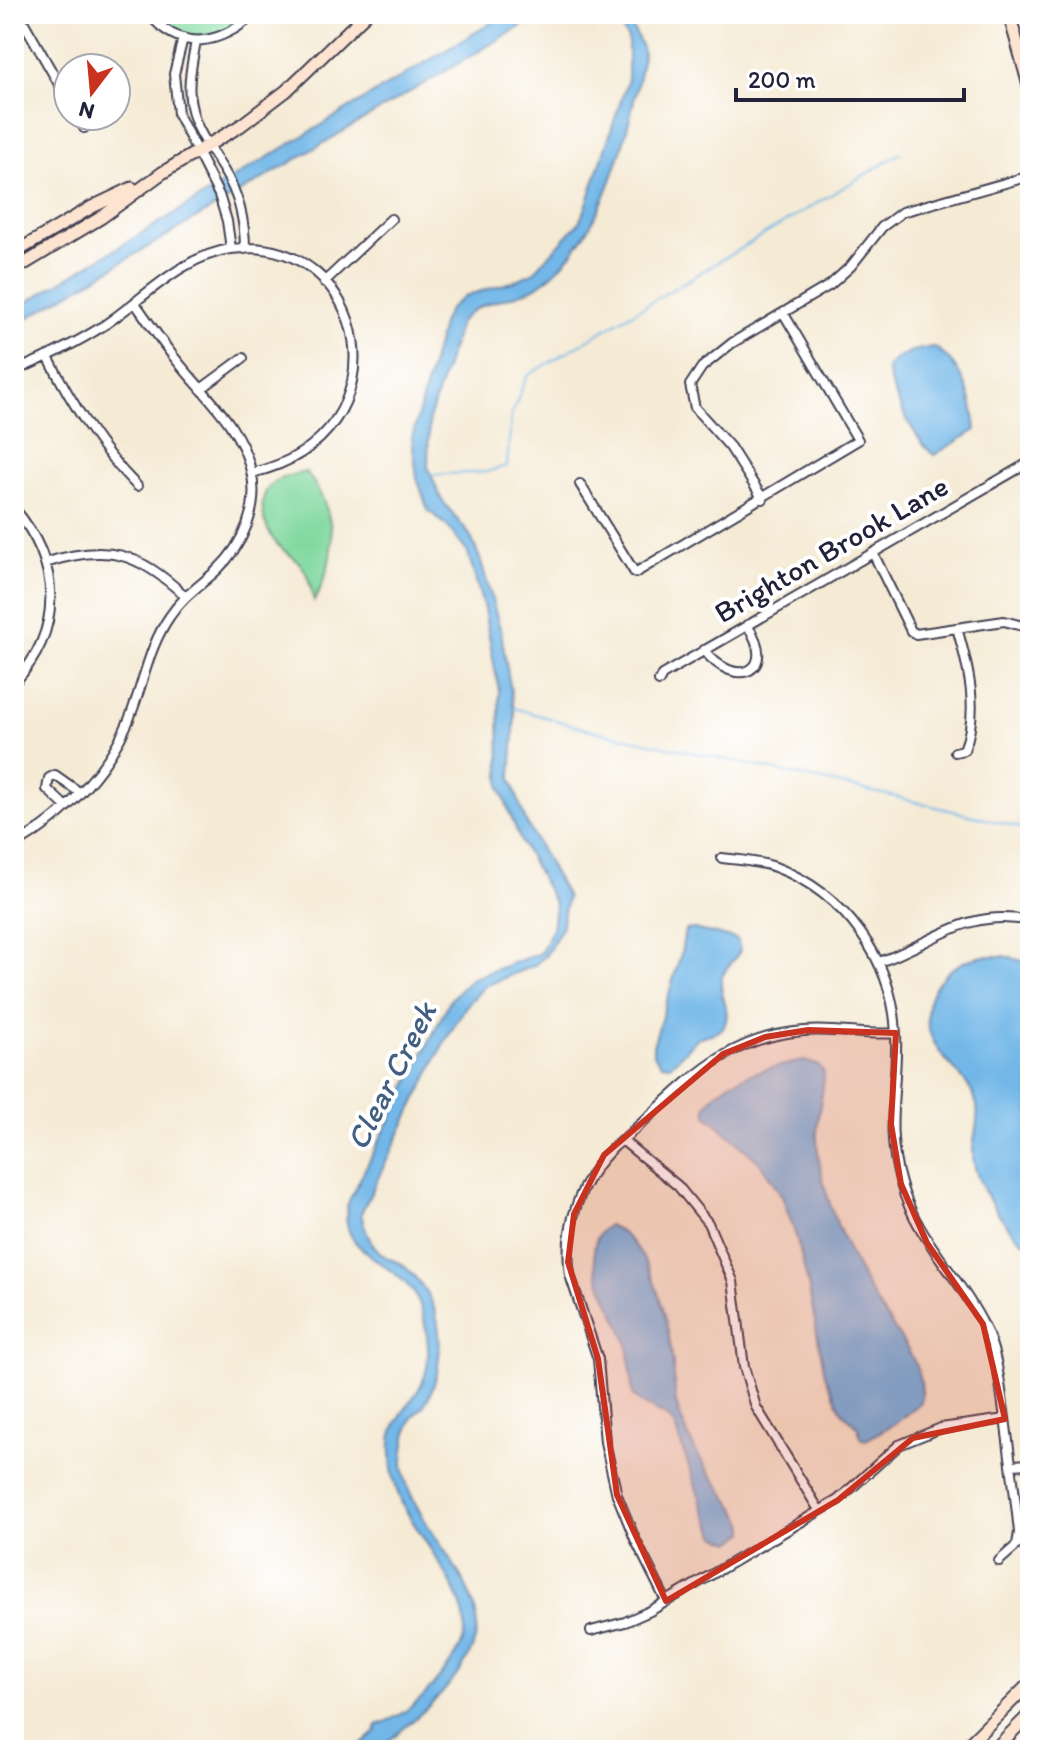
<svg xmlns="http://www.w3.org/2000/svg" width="1044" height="1764" viewBox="0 0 1044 1764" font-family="Itim,sans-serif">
  <rect width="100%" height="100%" fill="#fff"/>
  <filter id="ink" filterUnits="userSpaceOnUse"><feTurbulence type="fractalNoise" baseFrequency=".0125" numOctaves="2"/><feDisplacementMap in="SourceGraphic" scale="16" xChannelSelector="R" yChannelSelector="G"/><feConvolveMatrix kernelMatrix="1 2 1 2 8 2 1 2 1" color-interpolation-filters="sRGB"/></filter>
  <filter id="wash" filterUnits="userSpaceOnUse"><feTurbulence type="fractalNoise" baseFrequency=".006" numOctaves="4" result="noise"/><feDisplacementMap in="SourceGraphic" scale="32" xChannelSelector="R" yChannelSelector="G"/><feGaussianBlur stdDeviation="1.8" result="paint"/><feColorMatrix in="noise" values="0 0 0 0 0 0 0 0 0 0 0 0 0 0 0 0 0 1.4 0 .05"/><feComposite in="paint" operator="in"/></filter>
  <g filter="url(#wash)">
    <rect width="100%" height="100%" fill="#f5ead4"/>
    <path fill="#7fd89e" stroke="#507d6c" stroke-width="2" d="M 151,14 L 249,14 L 225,36 L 189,40 L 161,26 Z
      M 306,472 C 338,513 339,555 314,601 C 311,589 309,575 301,565 C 294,556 284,552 277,544 C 263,529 254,494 276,481 C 284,476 297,474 306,472 Z"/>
    <path fill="#72b7e8" stroke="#4a6c92" stroke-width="2" d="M 506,14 L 542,14 L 14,326 L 14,310 Z
      M 613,14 L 626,14 L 642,47 L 643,56 C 628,133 607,234 542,283 C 516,302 481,296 460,322 L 429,420 L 428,467 L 441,499 L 470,535 L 481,561 L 501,632 L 515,716 L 511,778 L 526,822 L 567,897 L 561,929 L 546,955 L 535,965 L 485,986 L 466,1006 L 443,1045 L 361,1213 C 364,1229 370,1245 383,1255 C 389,1260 398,1261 404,1266 C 417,1278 430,1294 435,1311 C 443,1339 441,1380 424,1405 C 421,1410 415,1413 412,1419 C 406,1429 404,1448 403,1460 C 402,1483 417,1508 429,1527 C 445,1552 465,1578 474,1606 C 493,1664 414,1718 378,1750 L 354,1750 L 375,1732 L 377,1725 C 402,1717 423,1699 439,1678 C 448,1667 461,1651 464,1637 C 474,1598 417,1536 401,1501 C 393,1483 390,1461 391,1441 C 393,1418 413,1403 422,1383 C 433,1360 427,1328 420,1305 C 405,1261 334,1258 348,1203 L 450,1000 L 470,979 L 540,953 L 552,930 L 555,904 L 521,842 L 500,787 L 499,691 L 484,609 L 468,553 L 448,527 L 428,510 L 417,478 L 412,438 L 443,321 L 450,308 L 465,296 L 512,282 L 533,273 L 578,224 L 585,210 L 628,79 L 628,39 Z
      M 935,347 C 963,368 973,396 976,430 L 934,455 C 915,440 891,393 887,368 C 897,353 918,349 935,347 Z
      M 694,929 L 737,939 L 740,951 C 734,961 721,971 721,983 C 720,997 732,1011 724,1026 C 718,1036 705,1033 697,1039 C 687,1047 680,1058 670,1065 L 661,1064 L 653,1054 L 653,1046 L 681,954 L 685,930 Z
      M 985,956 L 1004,956 L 1030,963 L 1030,1247 C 1006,1230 975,1186 973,1155 C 972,1139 980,1122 977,1106 C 972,1080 948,1068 936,1046 C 911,1005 942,961 985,956 Z
      M 804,1061 L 818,1065 L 824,1072 C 824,1092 817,1112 817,1133 C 817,1188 847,1252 874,1299 C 892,1330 928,1364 921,1402 L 897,1422 L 866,1440 L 862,1439 L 857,1426 L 842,1412 L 825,1375 L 808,1284 L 796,1236 L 782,1196 L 760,1163 L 707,1115 L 706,1107 C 722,1076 773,1067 804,1061 Z
      M 608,1225 C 659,1245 674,1347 675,1395 C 675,1409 686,1429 691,1442 C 705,1472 729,1495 745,1524 L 745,1533 L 732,1542 L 717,1537 L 703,1507 L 674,1424 C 664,1410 644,1410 633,1395 C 630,1378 631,1362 628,1345 C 621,1314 570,1252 608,1225 Z"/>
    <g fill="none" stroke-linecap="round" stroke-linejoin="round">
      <path stroke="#72b7e8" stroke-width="2" d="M 430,475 L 486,472 L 507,466 L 511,416 L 527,376 L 901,153
        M 514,708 L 586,729 L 892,796 L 1030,830"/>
    </g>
  </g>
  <g filter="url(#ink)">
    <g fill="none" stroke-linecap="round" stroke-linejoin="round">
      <defs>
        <path id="minor" d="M 19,14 L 68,100
          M 149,14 C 182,54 220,44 255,14
          M 183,38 L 174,74 L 178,114 L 219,195 L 227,221 L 231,249
          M 196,41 C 192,63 186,88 192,110 C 197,132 212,151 224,171 C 239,195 245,220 245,249
          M 77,116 L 84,128
          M 324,282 L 391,219
          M 48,357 C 73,405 99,448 137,486
          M 14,371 C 46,358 77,343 106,324 C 144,298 184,255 231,249 C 369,232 412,435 252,473
          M 201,389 L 243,358
          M 580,484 L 635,573 L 858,440 L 784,314
          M 763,499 L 730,447 L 695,408 L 690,385 L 702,367 L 732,343 L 830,285 L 851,266 L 882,227 L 902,212 L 1030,176
          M 14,508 C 61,563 64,630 14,683
          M 873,553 L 911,631 L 916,634 L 1004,621 L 1030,628
          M 45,563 C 107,543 138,552 185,596
          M 704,650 C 736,691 779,671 747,625
          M 659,681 L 662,675 L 1030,462
          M 955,752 L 964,750 C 980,711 968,666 957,628
          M 66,807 L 47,789 L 49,778 L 55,775 L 79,792
          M 14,845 C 66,817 116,762 134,706 C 145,675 151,643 170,616 C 183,596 201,585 217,570 C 243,545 260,507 251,471 C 241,425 202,393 174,357 C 160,340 148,321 135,303
          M 722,858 C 740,860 758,861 775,867 C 845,893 893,961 896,1034 C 898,1089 884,1127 901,1184 C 917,1240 958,1274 983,1324 C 998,1353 1000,1386 1005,1418 C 1010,1456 1015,1494 1019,1532 L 1017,1545 L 999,1561
          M 879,962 C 934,943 967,907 1030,921
          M 622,1140 L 678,1186 L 708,1223 L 733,1281 L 744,1367 L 756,1407 L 819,1510
          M 1012,1465 L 1030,1464
          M 666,1601 L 635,1539 L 617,1495 L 605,1442 L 598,1359 L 570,1275 C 563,1228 580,1178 615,1146 C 679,1095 714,1038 804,1031 C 834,1028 865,1036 896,1033
          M 591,1631 L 625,1622 L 650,1611 L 838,1500 L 899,1445 L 941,1428 L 1005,1419"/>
        <path id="secondary" d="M 1009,14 L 1030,89
          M 14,253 L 92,207 L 132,188
          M 14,270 L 102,217 L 162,173 L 240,126 L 286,91 L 366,14
          M 963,1750 L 1030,1683
          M 994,1750 L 1030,1714"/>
      </defs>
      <use href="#minor" stroke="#424052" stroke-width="12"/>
      <use href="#secondary" stroke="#424052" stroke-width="15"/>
      <use href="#minor" stroke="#fff" stroke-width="8"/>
      <use href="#secondary" stroke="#fde4d1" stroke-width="11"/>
    </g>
  </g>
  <path fill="#c8321e" fill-opacity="0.2" stroke="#c8321e" stroke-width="6" stroke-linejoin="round" d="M 808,1030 L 896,1033 L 891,1124 L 901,1184 L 927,1243 L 983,1324 L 1005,1419 L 913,1438 L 838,1500 L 666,1601 L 617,1495 L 598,1359 L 568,1262 L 574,1214 L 604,1155 L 723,1054 L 765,1037 Z"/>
  <g text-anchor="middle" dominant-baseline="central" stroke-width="8" stroke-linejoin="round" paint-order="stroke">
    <g font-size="30" fill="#22223b" stroke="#fff">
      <text transform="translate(831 549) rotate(-30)">Brighton Brook Lane</text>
    </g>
    <g font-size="32" font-style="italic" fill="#425e80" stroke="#fff">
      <text transform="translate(391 1076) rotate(-63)">Clear Creek</text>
    </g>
  </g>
  <rect width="1044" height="1764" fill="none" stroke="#fff" stroke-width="48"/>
  <g transform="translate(92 92) rotate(196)"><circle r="38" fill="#ffffff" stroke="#a7a7b1" stroke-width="2"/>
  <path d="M0-6L14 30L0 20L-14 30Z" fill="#c8321e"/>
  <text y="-12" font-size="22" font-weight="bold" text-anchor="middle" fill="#22223b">N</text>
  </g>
  <path d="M736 88v12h228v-12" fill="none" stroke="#22223b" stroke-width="4"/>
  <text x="748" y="88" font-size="24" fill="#22223b" stroke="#ffffff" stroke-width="6" paint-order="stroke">200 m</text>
</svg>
